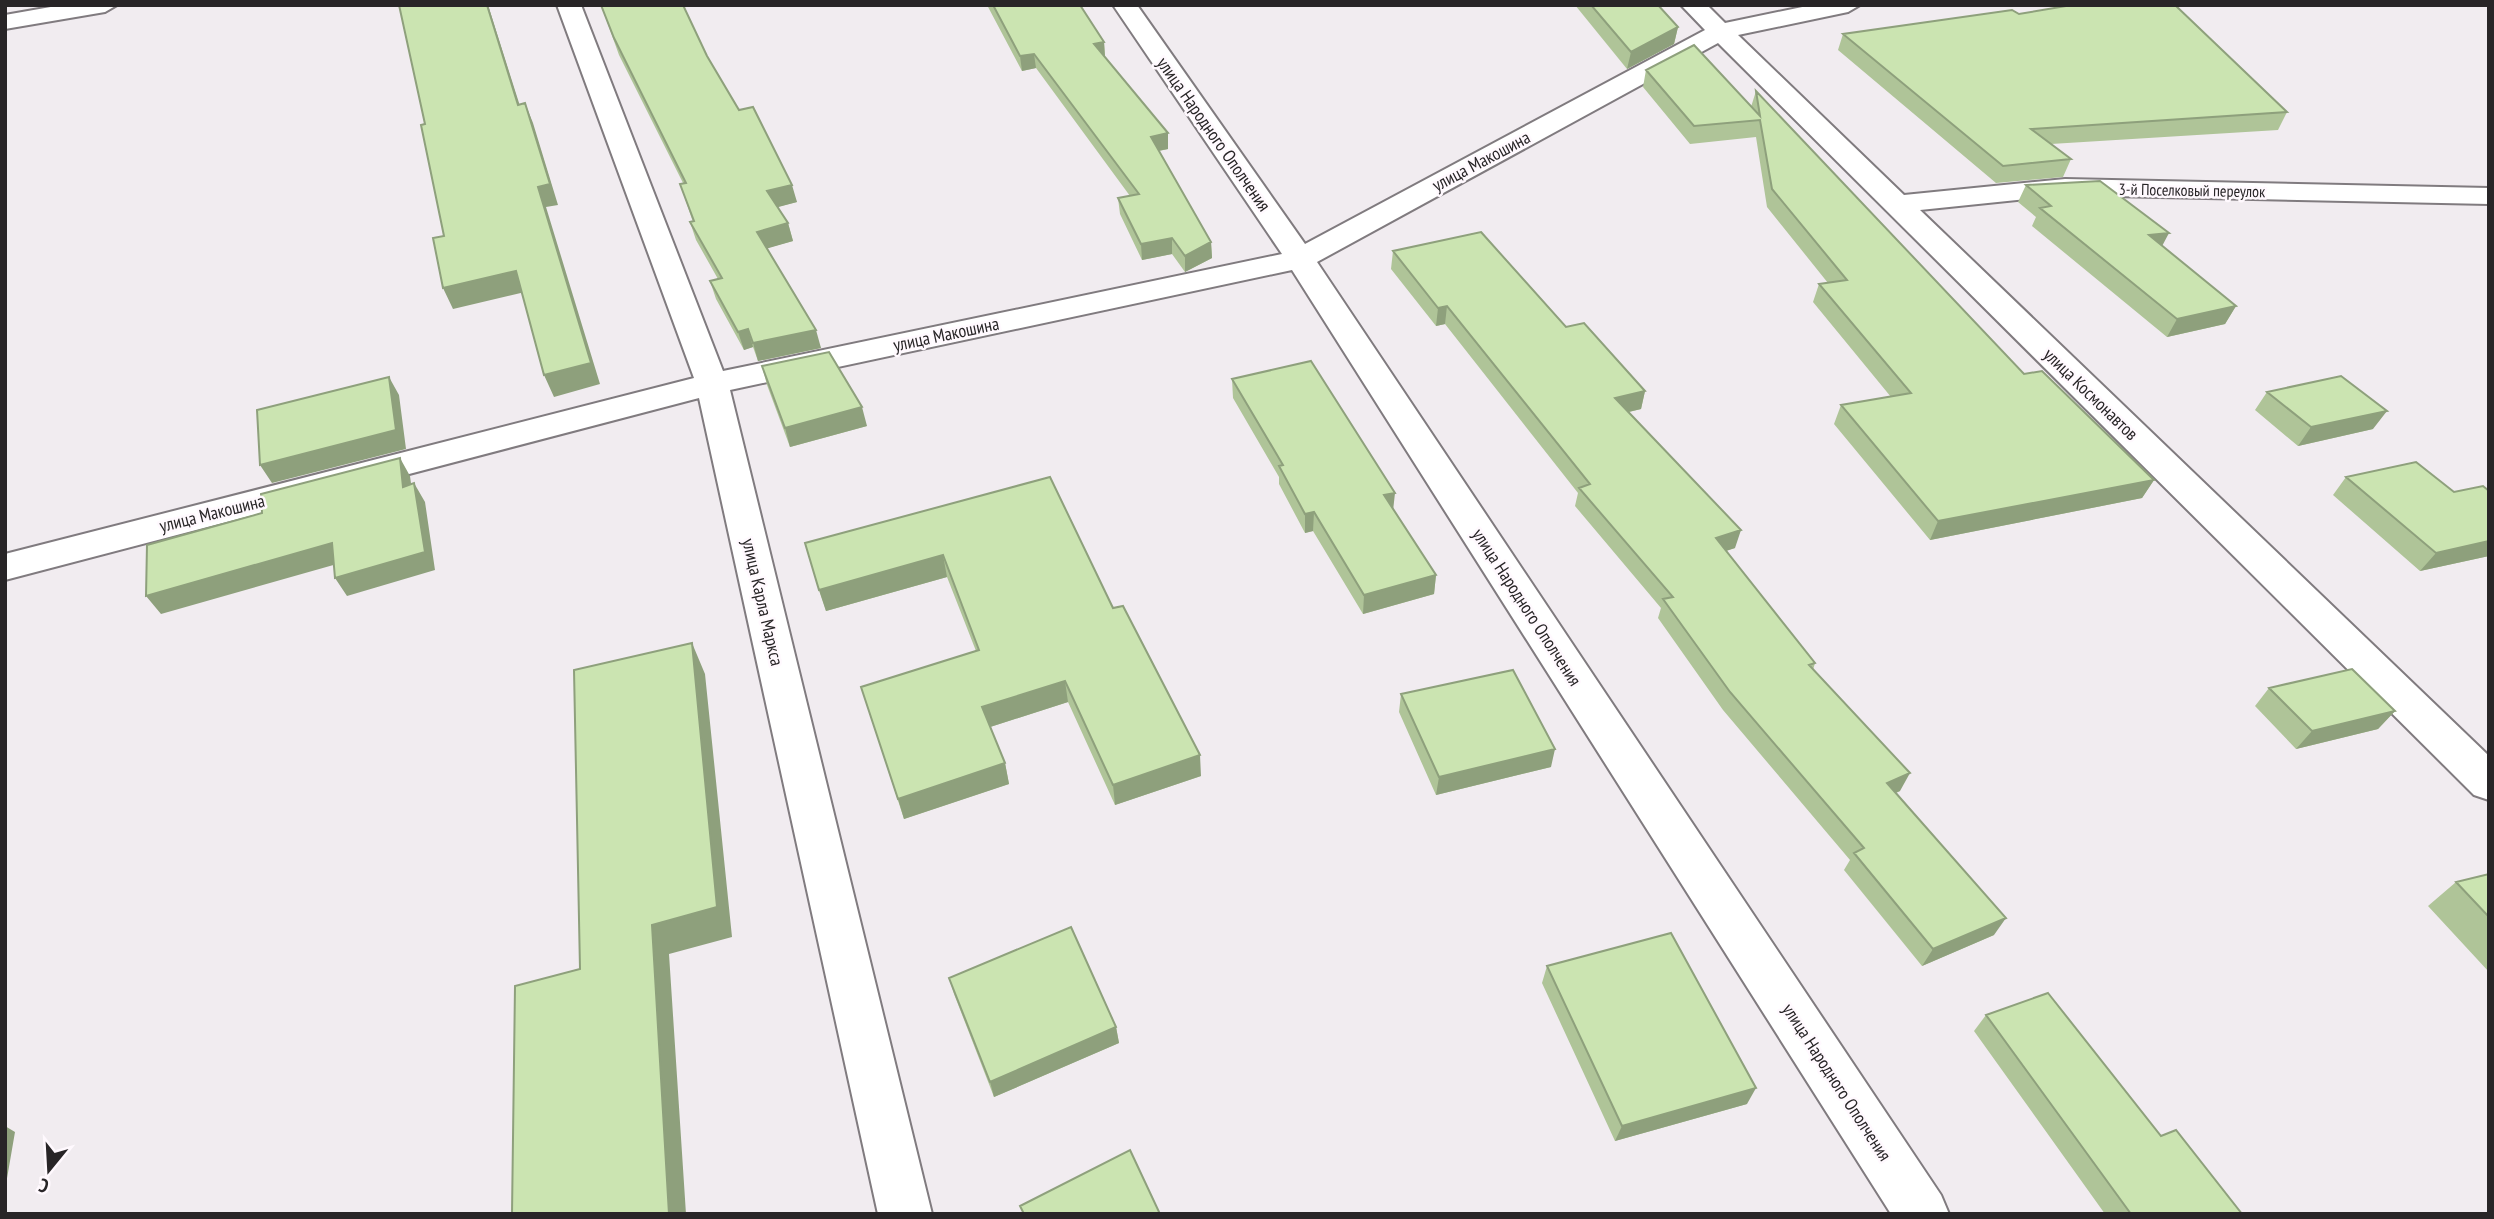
<svg xmlns="http://www.w3.org/2000/svg" width="2494" height="1219" viewBox="0 0 2494 1219" font-family="'PT Sans Narrow',sans-serif">
  <rect width="100%" height="100%" fill="#f1ecf0"/>
  <g fill="none" stroke-linecap="round" stroke-linejoin="round">
    <defs>
      <path id="street" d="M 62,5 L 117,5 L 105,12 L 5,29 L 5,15 Z
        M 557,5 L 581,5 L 723,371 L 1282,254 L 1113,5 L 1137,5 L 1305,244 L 1705,30 L 1681,5 L 1707,5 L 1725,23 L 1812,5 L 1860,5 L 1848,12 L 1738,35 L 1904,195 L 2065,179 L 2489,188 L 2489,204 L 2065,195 L 1920,210 L 2489,756 L 2489,800 L 2474,795 L 1718,43 L 1317,262 L 1941,1195 L 1949,1214 L 1891,1214 L 1292,270 L 730,390 L 932,1214 L 878,1214 L 699,398 L 5,580 L 5,554 L 694,378 Z"/>
    </defs>
    <use href="#street" stroke="#807b7f" stroke-width="4"/>
    <use href="#street" fill="#fff" fill-rule="evenodd"/>
  </g>
  <path fill="#afc498" d="M 601,5 L 683,5 L 707,56 L 739,110 L 797,202 L 777,207 L 788,223 L 793,241 L 767,248 L 821,348 L 758,361 L 753,347 L 744,350 L 716,299 L 710,281 L 718,279 L 696,240 L 690,222 L 693,222 L 680,184 L 683,183 L 619,55 Z
    M 987,5 L 1080,5 L 1104,42 L 1105,57 L 1168,133 L 1168,149 L 1159,151 L 1211,242 L 1212,258 L 1185,272 L 1172,254 L 1142,260 L 1120,214 L 1118,198 L 1130,196 L 1036,68 L 1022,71 Z
    M 1575,5 L 1658,5 L 1678,27 L 1674,44 L 1627,69 Z
    M 2019,14 L 2287,112 L 2278,130 L 2051,144 L 2071,159 L 2063,177 L 1996,183 L 1838,50 L 1843,34 Z
    M 1646,70 L 1751,107 L 1756,91 L 2024,374 L 2154,480 L 2142,498 L 1930,540 L 1834,424 L 1841,405 L 1891,397 L 1813,302 L 1819,284 L 1828,283 L 1767,207 L 1756,137 L 1690,144 L 1643,87 Z
    M 2026,185 L 2162,246 L 2236,306 L 2225,324 L 2167,337 L 2032,226 L 2036,217 L 2018,202 Z
    M 1393,251 L 1566,327 L 1645,391 L 1641,409 L 1629,412 L 1735,548 L 1726,551 L 1815,663 L 1813,670 L 1900,791 L 1896,793 L 1994,935 L 1922,966 L 1844,870 L 1850,860 L 1723,710 L 1658,618 L 1661,608 L 1575,506 L 1578,493 L 1445,324 L 1436,326 L 1391,269 Z
    M 762,366 L 867,426 L 790,447 L 767,385 Z
    M 1232,379 L 1393,509 L 1436,575 L 1434,594 L 1363,614 L 1313,531 L 1305,533 L 1279,484 L 1279,477 L 1233,398 Z
    M 2267,392 L 2373,429 L 2298,446 L 2255,410 Z
    M 1050,477 L 1113,608 L 1201,776 L 1115,805 L 1068,702 L 990,727 L 1005,763 L 1009,784 L 904,819 L 861,687 L 976,651 L 947,577 L 826,611 L 819,590 Z
    M 2346,477 L 2454,492 L 2489,491 L 2489,556 L 2420,571 L 2333,495 Z
    M 2269,688 L 2395,711 L 2378,729 L 2296,749 L 2255,706 Z
    M 1401,694 L 1551,767 L 1436,795 L 1399,712 Z
    M 2489,874 L 2489,972 L 2428,906 L 2456,882 Z
    M 1547,966 L 1747,1104 L 1615,1141 L 1542,983 Z
    M 949,978 L 1116,1027 L 1119,1043 L 994,1097 L 954,994 Z
    M 1986,1015 L 2161,1136 L 2242,1214 L 2105,1214 L 1974,1031 Z"/>
  <path fill="#8ea07c" d="M 487,5 L 488,5 L 526,125 L 518,105 Z
    M 1678,27 L 1674,44 L 1627,69 L 1631,52 Z
    M 1104,42 L 1105,57 L 1094,44 Z
    M 1034,54 L 1036,68 L 1022,71 L 1020,56 Z
    M 525,103 L 533,123 L 558,205 L 546,207 L 600,384 L 554,397 L 544,375 L 538,187 Z
    M 1168,133 L 1168,149 L 1152,152 L 1151,137 Z
    M 792,185 L 797,202 L 771,209 L 767,191 Z
    M 788,223 L 793,241 L 762,250 L 757,232 Z
    M 2169,233 L 2160,250 L 2149,235 Z
    M 1172,238 L 1172,254 L 1142,260 L 1141,244 Z
    M 1211,242 L 1212,258 L 1185,272 L 1185,256 Z
    M 516,271 L 525,292 L 453,309 L 443,288 Z
    M 1447,306 L 1445,324 L 1436,326 L 1438,308 Z
    M 2236,306 L 2225,324 L 2167,337 L 2177,319 Z
    M 748,329 L 753,347 L 744,350 L 738,332 Z
    M 816,330 L 821,348 L 758,361 L 753,343 Z
    M 389,377 L 399,395 L 406,449 L 272,483 L 260,465 Z
    M 1645,391 L 1641,409 L 1611,416 L 1615,398 Z
    M 862,407 L 867,426 L 790,447 L 785,428 Z
    M 2387,411 L 2373,429 L 2298,446 L 2311,427 Z
    M 400,458 L 410,476 L 414,505 L 403,487 Z
    M 2154,480 L 2142,498 L 1930,540 L 1938,521 Z
    M 414,483 L 425,502 L 435,570 L 347,596 L 335,578 Z
    M 1395,493 L 1393,511 L 1384,495 Z
    M 1314,512 L 1313,531 L 1305,533 L 1305,514 Z
    M 1741,530 L 1735,548 L 1710,556 L 1716,538 Z
    M 2489,541 L 2489,556 L 2420,571 L 2436,553 Z
    M 332,543 L 344,562 L 161,614 L 146,596 Z
    M 943,555 L 947,577 L 826,611 L 819,590 Z
    M 1436,575 L 1434,594 L 1363,614 L 1364,595 Z
    M 692,643 L 705,674 L 732,937 L 669,954 L 686,1214 L 669,1214 L 652,925 Z
    M 1065,681 L 1068,702 L 987,728 L 982,707 Z
    M 2395,711 L 2378,729 L 2296,749 L 2312,731 Z
    M 1555,749 L 1551,767 L 1436,795 L 1439,777 Z
    M 1200,755 L 1201,776 L 1115,805 L 1113,785 Z
    M 1005,763 L 1009,784 L 904,819 L 898,799 Z
    M 1910,773 L 1900,791 L 1877,800 L 1887,783 Z
    M 2006,918 L 1994,935 L 1922,966 L 1933,949 Z
    M 1116,1027 L 1119,1043 L 994,1097 L 990,1082 Z
    M 1756,1088 L 1747,1104 L 1615,1141 L 1622,1126 Z
    M 5,1126 L 15,1132 L 5,1190 Z"/>
  <path fill="#cbe4b1" stroke="#8ea07c" stroke-width="2" d="M 399,5 L 487,5 L 518,105 L 525,103 L 550,184 L 538,187 L 591,363 L 544,375 L 516,271 L 443,288 L 433,238 L 444,236 L 421,125 L 425,124 Z
    M 601,5 L 683,5 L 707,56 L 739,110 L 753,107 L 792,185 L 767,191 L 788,223 L 757,232 L 816,330 L 753,343 L 748,329 L 738,332 L 710,281 L 722,278 L 690,222 L 694,221 L 680,184 L 686,183 L 614,38 Z
    M 993,5 L 1080,5 L 1104,42 L 1094,44 L 1168,133 L 1151,137 L 1211,242 L 1185,256 L 1172,238 L 1141,244 L 1118,198 L 1139,194 L 1034,54 L 1020,56 Z
    M 1591,5 L 1658,5 L 1678,27 L 1631,52 Z
    M 2072,5 L 2175,5 L 2287,112 L 2031,129 L 2071,159 L 2003,166 L 1843,34 L 2012,10 L 2019,14 Z
    M 1694,45 L 1760,116 L 1756,91 L 2024,374 L 2042,371 L 2154,480 L 1938,521 L 1841,405 L 1911,393 L 1819,284 L 1847,280 L 1772,189 L 1760,120 L 1694,126 L 1646,70 Z
    M 2100,181 L 2169,233 L 2149,235 L 2236,306 L 2177,319 L 2040,208 L 2051,206 L 2026,185 Z
    M 1481,232 L 1566,327 L 1584,323 L 1645,391 L 1615,398 L 1741,530 L 1716,538 L 1815,663 L 1809,665 L 1910,773 L 1887,783 L 2006,918 L 1933,949 L 1854,853 L 1864,848 L 1730,692 L 1663,599 L 1673,597 L 1579,488 L 1590,484 L 1447,306 L 1438,308 L 1393,251 Z
    M 829,352 L 862,407 L 785,428 L 762,366 Z
    M 1311,361 L 1395,493 L 1384,495 L 1436,575 L 1364,595 L 1314,512 L 1305,514 L 1279,466 L 1283,465 L 1232,379 Z
    M 2341,376 L 2387,411 L 2311,427 L 2267,392 Z
    M 389,377 L 396,430 L 260,465 L 257,410 Z
    M 400,458 L 403,487 L 414,483 L 425,552 L 335,578 L 332,543 L 146,596 L 147,545 L 262,513 L 261,494 Z
    M 2416,462 L 2454,492 L 2483,486 L 2489,491 L 2489,541 L 2436,553 L 2346,477 Z
    M 1050,477 L 1113,608 L 1123,606 L 1200,755 L 1113,785 L 1065,681 L 982,707 L 1005,763 L 898,799 L 861,687 L 979,650 L 943,555 L 819,590 L 805,543 Z
    M 692,643 L 717,907 L 652,925 L 669,1214 L 512,1214 L 515,986 L 580,969 L 574,670 Z
    M 2352,669 L 2395,711 L 2312,731 L 2269,688 Z
    M 1513,670 L 1555,749 L 1439,777 L 1401,694 Z
    M 2489,874 L 2489,917 L 2456,882 Z
    M 1071,927 L 1116,1027 L 990,1082 L 949,978 Z
    M 1671,933 L 1756,1088 L 1622,1126 L 1547,966 Z
    M 2048,993 L 2161,1136 L 2176,1130 L 2242,1214 L 2131,1214 L 1986,1015 Z
    M 1130,1150 L 1160,1214 L 1024,1214 L 1020,1206 Z"/>
  <g text-anchor="middle" dominant-baseline="central" stroke-width="5" stroke-linejoin="round" paint-order="stroke">
    <g font-size="16" fill="#282527" stroke="#fff9fe">
      <text transform="translate(2192 190) rotate(1)">3-й Поселковый переулок</text>
    </g>
    <g font-size="18" fill="#282527" stroke="#fff9fe">
      <text transform="translate(1214 134) rotate(55)">улица Народного Ополчения</text>
      <text transform="translate(1481 161) rotate(-28)">улица Макошина</text>
      <text transform="translate(946 334) rotate(-12)">улица Макошина</text>
      <text transform="translate(2091 394) rotate(44)">улица Космонавтов</text>
      <text transform="translate(212 513) rotate(-14)">улица Макошина</text>
      <text transform="translate(763 602) rotate(77)">улица Карла Маркса</text>
      <text transform="translate(1527 607) rotate(57)">улица Народного Ополчения</text>
      <text transform="translate(1837 1082) rotate(57)">улица Народного Ополчения</text>
    </g>
  </g>
  <rect width="2494" height="1219" fill="none" stroke="#282527" stroke-width="14"/>
  <g transform="translate(49 1170) rotate(198)" stroke="#fff9fe" stroke-width="5" paint-order="stroke">
  <path d="M0-5L12 26L0 18L-12 26Z" fill="#282527"/>
  <text y="-10" font-size="19" font-weight="bold" text-anchor="middle" fill="#282527">С</text>
  </g>
</svg>
